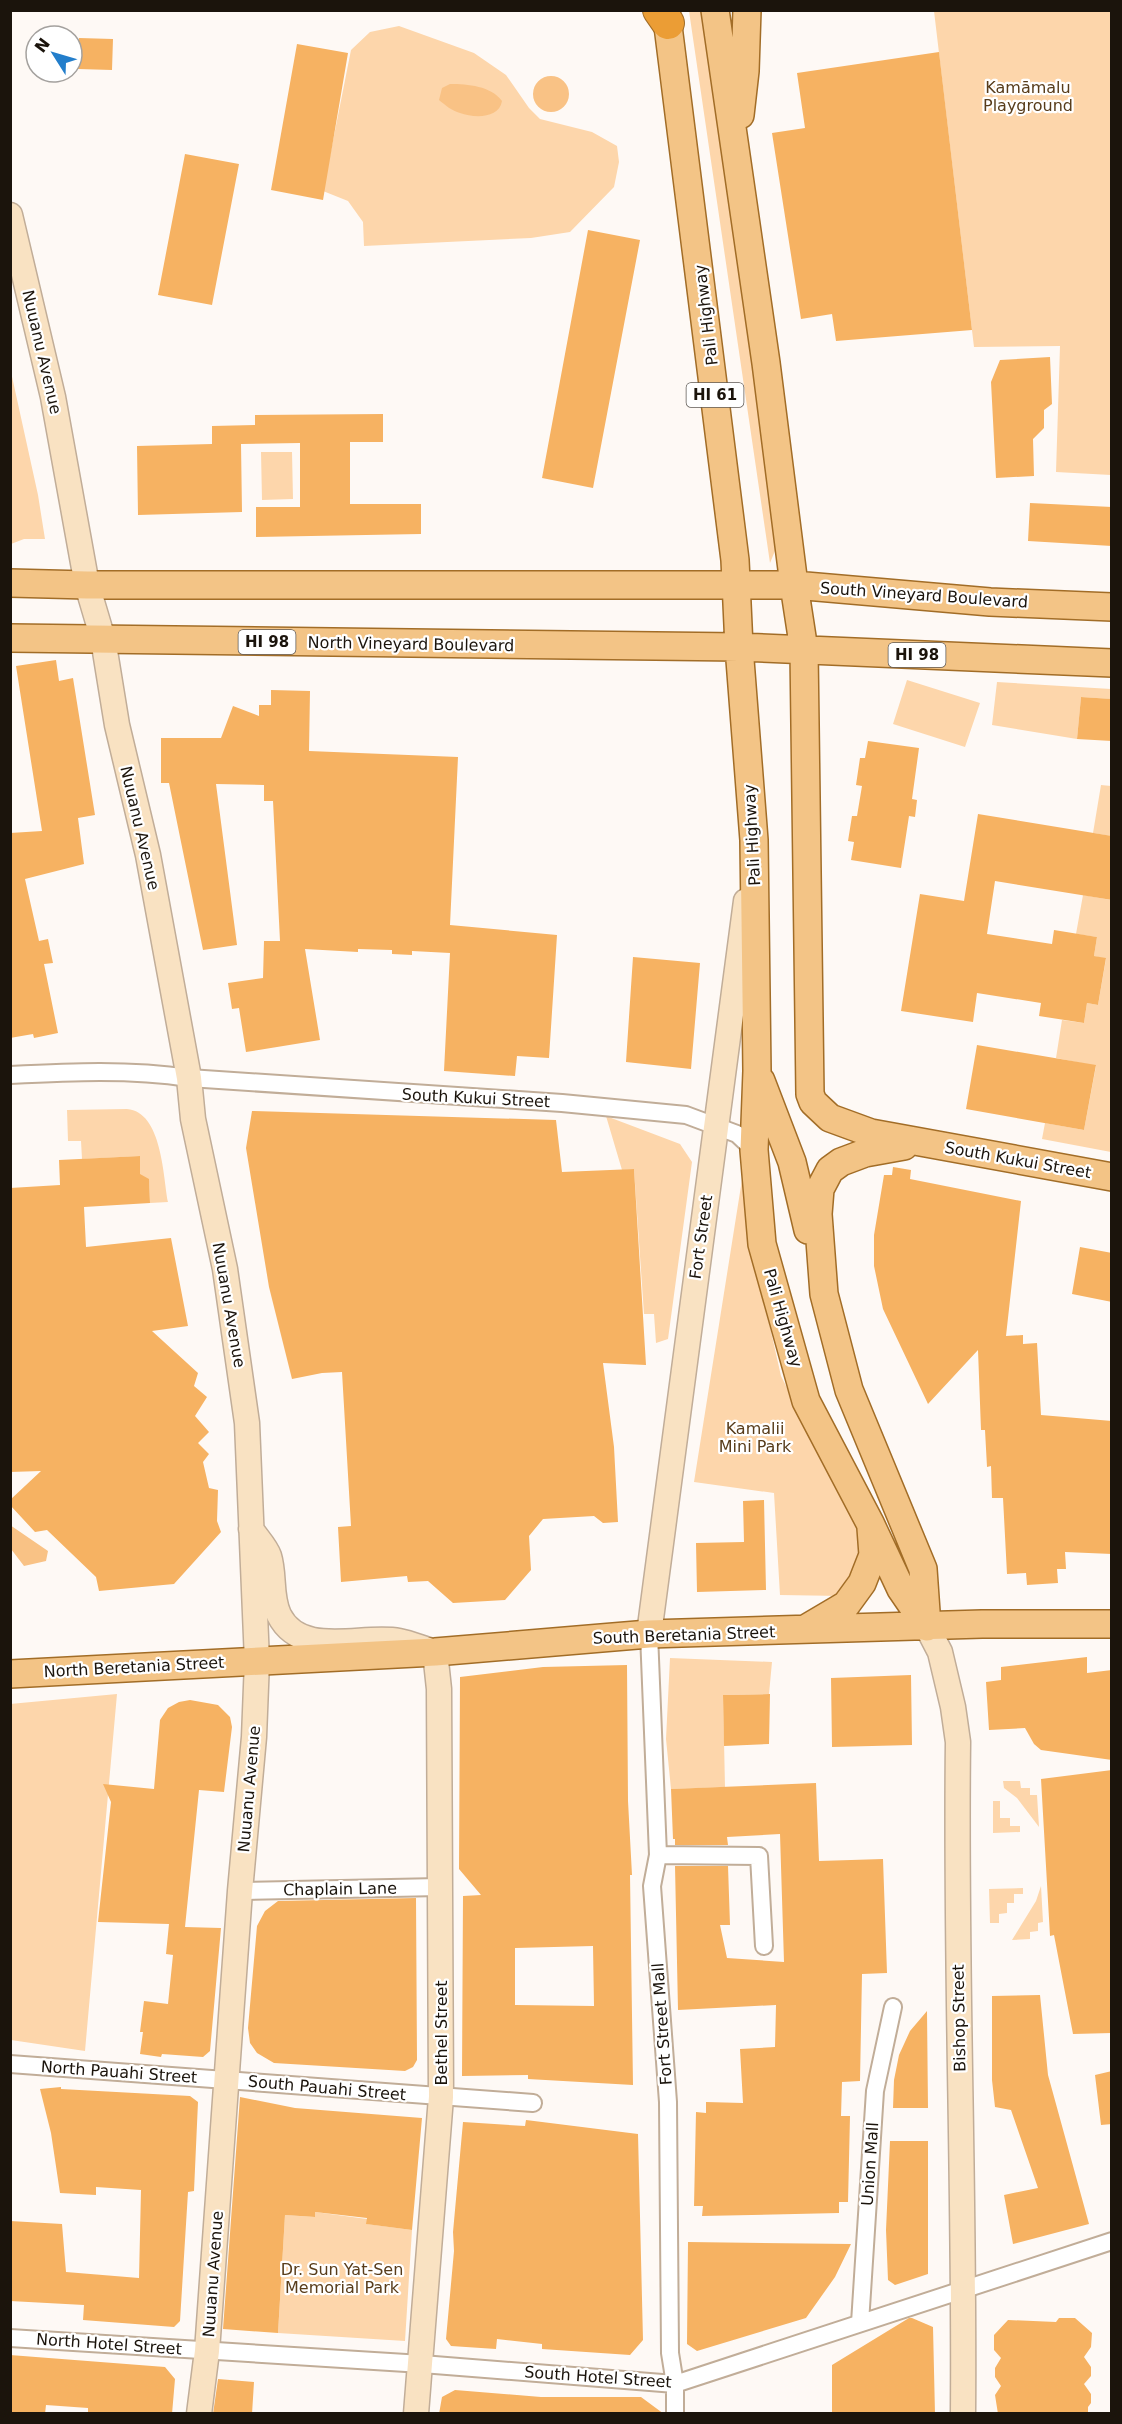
<svg xmlns="http://www.w3.org/2000/svg" width="1122" height="2424" viewBox="0 0 1122 2424" font-family="'DejaVu Sans',sans-serif">
  <rect width="100%" height="100%" fill="#fef9f5"/>
  <path fill="#fdd6ab" d="M 689,11 L 709,11 L 777,546 L 770,563 Z
    M 934,11 L 1111,11 L 1111,475 L 1056,472 L 1060,346 L 974,347 Z
    M 399,26 L 474,53 L 506,75 L 529,108 L 540,119 L 592,132 L 617,146 L 619,162 L 614,187 L 570,232 L 531,238 L 364,246 L 363,222 L 348,201 L 323,191 L 351,50 L 370,32 Z
    M 11,372 L 38,495 L 45,539 L 24,539 L 11,544 Z
    M 261,452 L 292,452 L 293,499 L 262,500 Z
    M 907,680 L 980,703 L 965,747 L 893,724 Z
    M 997,682 L 1111,689 L 1111,699 L 1081,697 L 1077,739 L 992,725 Z
    M 1101,785 L 1111,786 L 1111,836 L 1093,833 Z
    M 1083,895 L 1111,900 L 1111,1152 L 1042,1139 L 1045,1123 L 1084,1130 L 1096,1066 L 1056,1058 L 1062,1020 L 1084,1023 L 1087,1003 L 1098,1005 L 1106,959 L 1094,956 L 1097,937 L 1076,934 Z
    M 127,1109 C 162,1112 163,1175 168,1202 L 150,1203 L 149,1181 L 140,1176 L 140,1156 L 82,1159 L 81,1141 L 68,1141 L 67,1110 Z
    M 606,1116 L 680,1144 L 692,1162 L 668,1339 L 656,1343 L 654,1314 L 644,1314 L 634,1169 L 622,1170 Z
    M 744,1167 L 746,1167 L 746,1221 L 781,1376 L 869,1551 L 842,1596 L 780,1595 L 774,1493 L 694,1482 Z
    M 670,1658 L 772,1662 L 769,1694 L 723,1695 L 725,1787 L 671,1789 L 666,1739 Z
    M 117,1694 L 85,2051 L 11,2040 L 10,1704 Z
    M 1003,1781 L 1020,1781 L 1021,1788 L 1030,1788 L 1030,1795 L 1037,1795 L 1039,1827 L 1017,1798 L 1004,1788 Z
    M 993,1801 L 1000,1801 L 1000,1818 L 1010,1818 L 1010,1826 L 1020,1826 L 1020,1832 L 993,1833 Z
    M 1041,1886 L 1043,1922 L 1038,1923 L 1038,1931 L 1030,1932 L 1030,1939 L 1012,1940 L 1036,1901 Z
    M 1023,1888 L 1023,1894 L 1014,1894 L 1014,1903 L 1007,1903 L 1007,1913 L 999,1914 L 999,1923 L 990,1923 L 989,1889 Z
    M 315,2212 L 367,2219 L 367,2224 L 412,2230 L 405,2341 L 278,2333 L 285,2215 L 314,2217 Z"/>
  <path fill="#f9c285" d="M533 94a18 18 0 1 1 36 0a18 18 0 1 1-36 0Z
    M 450,84 C 468,84 491,86 502,101 C 499,119 474,118 460,113 C 452,111 445,105 439,100 L 442,88 Z
    M 10,1525 L 48,1551 L 46,1561 L 24,1566 L 11,1549 Z"/>
  <path fill="#f6b262" fill-rule="evenodd" d="M 79,38 L 113,39 L 112,70 L 78,69 Z
    M 297,44 L 348,53 L 323,200 L 271,190 Z
    M 939,52 L 972,330 L 836,341 L 832,314 L 801,319 L 772,133 L 805,128 L 797,73 Z
    M 185,154 L 239,164 L 212,305 L 158,295 Z
    M 588,230 L 640,240 L 593,488 L 542,478 Z
    M 1050,357 L 1052,404 L 1044,410 L 1044,428 L 1033,439 L 1034,476 L 996,478 L 991,382 L 1000,360 Z
    M 383,414 L 383,442 L 350,442 L 350,504 L 421,504 L 421,534 L 256,537 L 256,507 L 300,507 L 300,443 L 241,444 L 242,512 L 138,515 L 137,446 L 212,444 L 212,426 L 255,425 L 255,415 Z
    M 1030,503 L 1112,507 L 1112,546 L 1028,541 Z
    M 56,660 L 59,681 L 73,678 L 95,815 L 78,818 L 84,864 L 25,879 L 39,941 L 48,939 L 53,963 L 44,964 L 58,1033 L 34,1038 L 33,1034 L 10,1038 L 10,833 L 42,831 L 16,666 Z
    M 271,690 L 310,691 L 309,751 L 458,757 L 450,925 L 557,935 L 549,1058 L 517,1056 L 515,1076 L 444,1071 L 450,953 L 412,951 L 412,955 L 392,954 L 392,950 L 358,949 L 358,952 L 305,949 L 320,1040 L 246,1052 L 239,1008 L 232,1009 L 228,983 L 263,978 L 264,941 L 280,941 L 273,801 L 264,801 L 264,785 L 216,784 L 237,945 L 203,950 L 169,783 L 161,783 L 161,738 L 221,738 L 233,706 L 259,716 L 259,705 L 271,705 Z
    M 1081,697 L 1112,699 L 1112,741 L 1077,739 Z
    M 868,741 L 919,748 L 912,799 L 917,800 L 915,817 L 909,816 L 901,868 L 851,860 L 854,842 L 848,841 L 852,816 L 857,816 L 862,786 L 856,785 L 860,758 L 865,758 Z
    M 978,814 L 1112,836 L 1112,900 L 995,881 L 987,934 L 1052,944 L 1054,930 L 1097,937 L 1094,956 L 1106,958 L 1098,1005 L 1087,1003 L 1084,1023 L 1039,1016 L 1041,1003 L 977,993 L 973,1022 L 901,1011 L 920,894 L 964,901 Z
    M 633,957 L 700,963 L 691,1069 L 626,1062 Z
    M 977,1045 L 1096,1065 L 1084,1130 L 966,1109 Z
    M 252,1111 L 556,1120 L 562,1172 L 634,1169 L 646,1365 L 603,1363 L 614,1447 L 618,1522 L 603,1523 L 594,1516 L 543,1519 L 529,1536 L 531,1570 L 505,1600 L 453,1603 L 428,1581 L 408,1582 L 407,1576 L 341,1582 L 338,1527 L 351,1526 L 342,1372 L 322,1373 L 292,1379 L 269,1287 L 246,1148 Z
    M 140,1156 L 140,1174 L 149,1179 L 150,1203 L 84,1207 L 86,1247 L 171,1238 L 188,1326 L 152,1331 L 198,1373 L 194,1386 L 207,1397 L 195,1416 L 209,1432 L 198,1443 L 209,1454 L 203,1462 L 209,1488 L 218,1490 L 217,1521 L 221,1532 L 174,1584 L 99,1591 L 96,1577 L 47,1530 L 35,1532 L 10,1505 L 10,1500 L 41,1471 L 10,1472 L 10,1188 L 60,1185 L 59,1160 Z
    M 893,1167 L 911,1170 L 910,1179 L 1021,1201 L 1006,1336 L 1023,1335 L 1023,1344 L 1037,1343 L 1041,1415 L 1112,1421 L 1112,1554 L 1065,1552 L 1066,1569 L 1057,1569 L 1058,1583 L 1027,1585 L 1026,1573 L 1007,1574 L 1003,1498 L 992,1498 L 991,1466 L 987,1467 L 985,1430 L 981,1430 L 978,1350 L 928,1404 L 883,1309 L 874,1266 L 874,1235 L 884,1175 L 892,1175 Z
    M 1080,1247 L 1112,1253 L 1112,1302 L 1072,1294 Z
    M 764,1500 L 766,1590 L 697,1592 L 696,1543 L 744,1542 L 743,1501 Z
    M 1087,1657 L 1087,1673 L 1112,1670 L 1112,1760 L 1041,1750 L 1034,1744 L 1025,1728 L 989,1730 L 986,1682 L 1001,1680 L 1001,1667 Z
    M 627,1665 L 628,1801 L 632,1875 L 630,1875 L 633,2085 L 528,2079 L 528,2075 L 462,2076 L 463,1896 L 481,1895 L 459,1869 L 460,1677 L 543,1667 ZM 593,1946 L 594,2006 L 515,2005 L 515,1948 Z
    M 911,1675 L 912,1745 L 832,1747 L 831,1678 Z
    M 770,1694 L 769,1744 L 724,1746 L 723,1695 Z
    M 190,1700 L 218,1705 L 230,1717 L 232,1727 L 224,1792 L 199,1790 L 185,1927 L 221,1928 L 210,2051 L 203,2057 L 162,2054 L 161,2057 L 140,2054 L 143,2032 L 140,2032 L 144,2001 L 168,2004 L 173,1955 L 166,1954 L 169,1924 L 98,1922 L 111,1802 L 103,1784 L 154,1789 L 160,1720 L 168,1708 L 179,1702 Z
    M 1112,1770 L 1112,2033 L 1073,2034 L 1054,1935 L 1050,1936 L 1041,1779 Z
    M 816,1783 L 819,1861 L 883,1859 L 887,1973 L 862,1974 L 860,2081 L 842,2082 L 841,2116 L 850,2116 L 848,2202 L 839,2202 L 839,2213 L 702,2216 L 703,2206 L 694,2206 L 696,2112 L 706,2113 L 706,2102 L 743,2103 L 740,2049 L 775,2047 L 776,2005 L 678,2010 L 675,1866 L 728,1866 L 730,1925 L 720,1925 L 727,1958 L 784,1962 L 780,1834 L 727,1837 L 728,1845 L 675,1845 L 675,1839 L 673,1839 L 671,1789 Z
    M 416,1898 L 417,2060 L 413,2067 L 405,2071 L 274,2063 L 257,2053 L 250,2043 L 248,2028 L 257,1926 L 265,1911 L 278,1901 Z
    M 1040,1995 L 1048,2075 L 1089,2224 L 1013,2244 L 1004,2195 L 1038,2188 L 1011,2110 L 995,2107 L 992,2080 L 992,1996 Z
    M 927,2011 L 928,2108 L 893,2108 L 894,2080 L 899,2055 L 910,2031 Z
    M 1112,2071 L 1112,2124 L 1101,2125 L 1095,2075 Z
    M 61,2087 L 61,2089 L 190,2096 L 198,2102 L 194,2191 L 188,2192 L 180,2321 L 174,2327 L 83,2320 L 84,2305 L 10,2301 L 10,2221 L 62,2224 L 66,2272 L 139,2278 L 141,2190 L 96,2187 L 96,2195 L 60,2193 L 51,2133 L 40,2089 Z
    M 240,2097 L 295,2108 L 422,2118 L 412,2230 L 366,2224 L 367,2218 L 315,2212 L 315,2217 L 285,2215 L 278,2333 L 223,2329 Z
    M 526,2120 L 638,2134 L 643,2340 L 630,2355 L 542,2349 L 542,2344 L 497,2339 L 496,2349 L 451,2346 L 446,2339 L 454,2251 L 453,2232 L 463,2122 L 525,2126 Z
    M 890,2141 L 928,2141 L 928,2274 L 895,2285 L 888,2280 L 886,2230 Z
    M 688,2242 L 851,2244 L 835,2277 L 806,2318 L 697,2351 L 687,2344 Z
    M 909,2318 L 912,2318 L 933,2327 L 935,2414 L 832,2414 L 832,2365 Z
    M 1059,2318 L 1075,2318 L 1092,2333 L 1091,2347 L 1084,2357 L 1091,2367 L 1091,2376 L 1084,2384 L 1091,2394 L 1091,2403 L 1088,2407 L 1088,2414 L 998,2414 L 995,2395 L 1001,2386 L 995,2377 L 995,2368 L 1001,2358 L 994,2350 L 994,2335 L 1008,2320 L 1056,2322 Z
    M 10,2355 L 165,2367 L 175,2379 L 172,2414 L 88,2414 L 88,2408 L 46,2405 L 45,2414 L 10,2414 Z
    M 218,2379 L 254,2382 L 252,2414 L 213,2414 Z
    M 455,2390 L 541,2397 L 641,2397 L 664,2414 L 439,2414 L 442,2397 Z"/>
  <g fill="none" stroke-linecap="round" stroke-linejoin="round">
    <defs>
      <path id="street" d="M 10,1075 C 70,1072 130,1069 189,1078 L 562,1103 L 686,1115 L 737,1134 L 754,1150
        M 649,1634 L 658,1855 L 652,1886 L 668,2102 L 670,2353 L 675,2384 L 675,2414
        M 658,1855 L 759,1856 L 764,1946
        M 240,1891 L 440,1887
        M 10,2064 L 533,2103
        M 860,2323 L 875,2091 L 893,2007
        M 10,2338 L 422,2364 L 675,2384 L 1112,2241"/>
      <path id="secondary" d="M 10,215 L 53,397 L 87,585 L 103,639 L 117,725 L 148,855 L 189,1078 L 193,1119 L 225,1269 L 247,1423 L 257,1661 L 254,1737 L 240,1891 L 207,2351 L 199,2414
        M 251,1529 C 256,1537 266,1547 269,1556 C 275,1575 270,1596 279,1615 C 301,1659 362,1634 399,1641 C 411,1643 423,1649 435,1652 L 439,1689 L 441,2097 L 416,2414
        M 927,1627 L 940,1652 L 953,1707 L 958,1742 C 955,1966 965,2190 963,2414
        M 649,1634 L 746,901"/>
      <path id="primary" d="M 666,10 L 735,560 L 739,647 L 754,840 L 757,1071 L 754,1150 L 762,1244 L 806,1401 L 870,1523 L 901,1589 L 927,1627
        M 715,10 L 766,363 L 794,585 L 804,650 L 810,1094 L 813,1102 L 830,1118 L 871,1133 L 1112,1177
        M 740,115 L 745,71 L 747,10
        M 10,583 L 87,585 L 794,585 L 990,602 L 1112,607
        M 10,638 L 739,647 L 1112,663
        M 761,1081 L 792,1162 L 808,1230
        M 904,1146 L 865,1153 L 841,1162 L 830,1170 L 820,1189 L 818,1214 L 824,1294 L 849,1390 L 923,1569 L 927,1626
        M 807,1628 L 846,1605 L 862,1583 L 873,1555 L 871,1528
        M 10,1674 L 435,1652 L 649,1634 L 982,1624 L 1112,1624"/>
      <path id="highway" d="M 659,10 L 668,23"/>
    </defs>
    <use href="#street" stroke="#c1ad98" stroke-width="20"/>
    <use href="#secondary" stroke="#c1ad98" stroke-width="27"/>
    <use href="#primary" stroke="#a26d27" stroke-width="30"/>
    <use href="#highway" stroke="#a26d27" stroke-width="34"/>
    <use href="#street" stroke="#fff" stroke-width="16"/>
    <use href="#secondary" stroke="#f9e2c2" stroke-width="24"/>
    <use href="#primary" stroke="#f3c486" stroke-width="27"/>
    <use href="#highway" stroke="#eb9d35" stroke-width="32"/>
  </g>
  <g text-anchor="middle" dominant-baseline="central" stroke-width="4.5" stroke-linejoin="round" paint-order="stroke">
    <g fill="#fff" stroke="#5f5a55" stroke-width="1.5">
      <rect x="686.5" y="383" width="57" height="24" rx="4.5"/>
      <rect x="238.5" y="630" width="57" height="24" rx="4.5"/>
      <rect x="888.5" y="643" width="57" height="24" rx="4.5"/>
    </g>
    <g font-size="15" font-weight="bold" fill="#1b140c">
      <text x="715" y="395">HI 61</text>
      <text x="267" y="642">HI 98</text>
      <text x="917" y="655">HI 98</text>
    </g>
    <g font-size="16" fill="#583c1a" stroke="#fff">
      <text x="1028" y="87">Kamāmalu<tspan x="1028" dy="18">Playground</tspan></text>
      <text x="755" y="1428">Kamalii<tspan x="755" dy="18">Mini Park</tspan></text>
      <text x="342" y="2269">Dr. Sun Yat-Sen<tspan x="342" dy="18">Memorial Park</tspan></text>
    </g>
    <g font-size="16" fill="#1b140c" stroke="#fff">
      <text transform="translate(706 315) rotate(-97)">Pali Highway</text>
      <text transform="translate(42 352) rotate(77)">Nuuanu Avenue</text>
      <text transform="translate(924 595) rotate(4)">South Vineyard Boulevard</text>
      <text transform="translate(411 644) rotate(1)">North Vineyard Boulevard</text>
      <text transform="translate(140 828) rotate(77)">Nuuanu Avenue</text>
      <text transform="translate(752 835) rotate(-93)">Pali Highway</text>
      <text transform="translate(476 1098) rotate(3)">South Kukui Street</text>
      <text transform="translate(1018 1160) rotate(10)">South Kukui Street</text>
      <text transform="translate(701 1237) rotate(-82)">Fort Street</text>
      <text transform="translate(229 1305) rotate(80)">Nuuanu Avenue</text>
      <text transform="translate(783 1318) rotate(74)">Pali Highway</text>
      <text transform="translate(684 1635) rotate(-2)">South Beretania Street</text>
      <text transform="translate(134 1667) rotate(-3)">North Beretania Street</text>
      <text transform="translate(249 1789) rotate(-85)">Nuuanu Avenue</text>
      <text transform="translate(340 1889) rotate(-1)">Chaplain Lane</text>
      <text transform="translate(959 2018) rotate(-91)">Bishop Street</text>
      <text transform="translate(662 2024) rotate(-94)">Fort Street Mall</text>
      <text transform="translate(441 2033) rotate(-90)">Bethel Street</text>
      <text transform="translate(119 2072) rotate(4)">North Pauahi Street</text>
      <text transform="translate(327 2088) rotate(5)">South Pauahi Street</text>
      <text transform="translate(870 2164) rotate(-86)">Union Mall</text>
      <text transform="translate(213 2274) rotate(-86)">Nuuanu Avenue</text>
      <text transform="translate(109 2344) rotate(4)">North Hotel Street</text>
      <text transform="translate(598 2377) rotate(4)">South Hotel Street</text>
    </g>
  </g>
  <rect width="1122" height="2424" fill="none" stroke="#1b140c" stroke-width="24"/>
  <g transform="translate(54 54) rotate(307)"><circle r="28" fill="#ffffff" stroke="#a4a19e" stroke-width="1.5"/>
  <path d="M0-4.5L10 22L0 15L-10 22Z" fill="#237ecb"/>
  <text y="-9" font-size="16" font-weight="bold" text-anchor="middle" fill="#1b140c">N</text>
  </g>
</svg>
